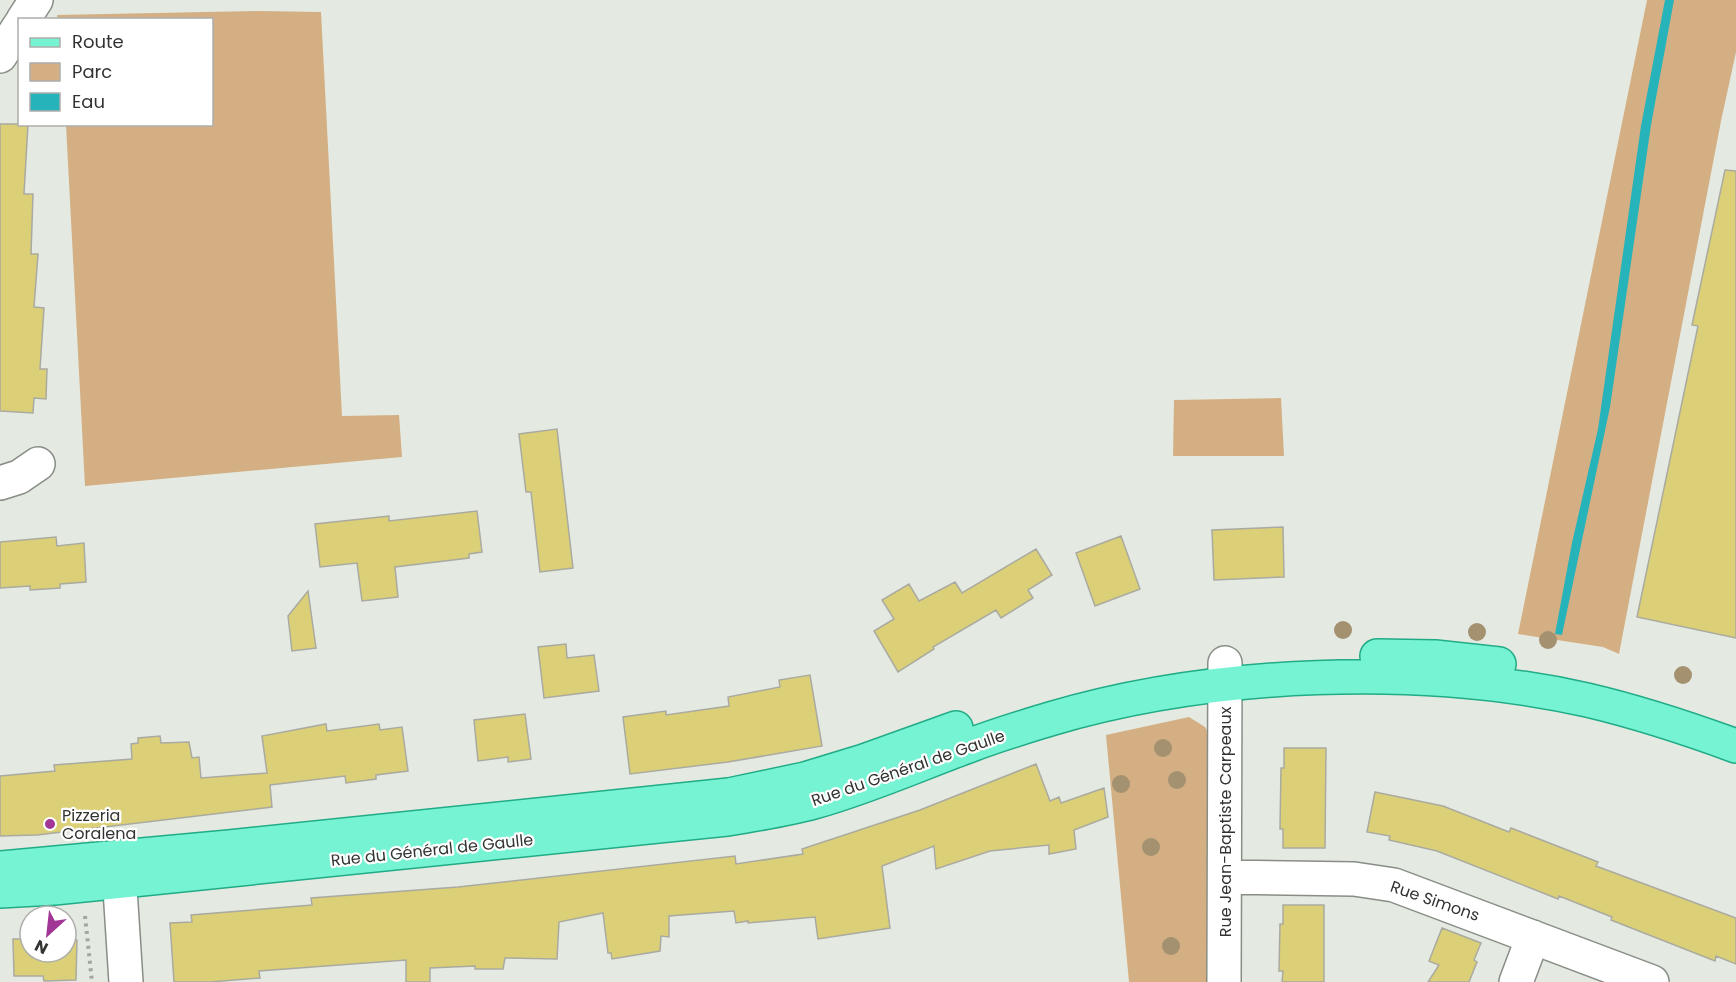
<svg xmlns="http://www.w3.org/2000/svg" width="1736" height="982" viewBox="0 0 1736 982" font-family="Poppins,sans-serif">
  <rect width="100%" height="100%" fill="#e4eae1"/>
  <path fill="#d4af84" d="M 1647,0 L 1736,0 L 1736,52 L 1721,121 L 1619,654 L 1603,647 L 1518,634 Z
    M 260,11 L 321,12 L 342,416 L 399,415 L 402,457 L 85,486 L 66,125 L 212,124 L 212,20 L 58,20 L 57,15 Z
    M 1281,398 L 1284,456 L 1173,456 L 1174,400 Z
    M 1189,717 L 1205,727 L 1212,740 L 1210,982 L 1129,982 L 1106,735 Z"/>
  <path fill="#26b3ba" d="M 1665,0 L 1674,0 L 1651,125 L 1610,407 L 1562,635 L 1555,634 L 1572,543 L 1598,429 L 1641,126 Z"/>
  <path fill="#dbd077" stroke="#aaaaa0" stroke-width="1.5" d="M 0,124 L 28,124 L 24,194 L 33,194 L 31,254 L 38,254 L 34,307 L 44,308 L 40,369 L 47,369 L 46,399 L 34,398 L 33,413 L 0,411 Z
    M 1725,170 L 1736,171 L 1736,638 L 1637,617 L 1698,326 L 1692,325 Z
    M 557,429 L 573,568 L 540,572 L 531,492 L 526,492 L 519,434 Z
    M 477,511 L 482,552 L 469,554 L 469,558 L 395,567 L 398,597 L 362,601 L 357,563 L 320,567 L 315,524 L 389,516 L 389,521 Z
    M 1283,527 L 1284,577 L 1214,580 L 1212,530 Z
    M 1121,536 L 1140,589 L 1095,606 L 1076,553 Z
    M 56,537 L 57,546 L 84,543 L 86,582 L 60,584 L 60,588 L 30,590 L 30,586 L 0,588 L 0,542 Z
    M 1036,549 L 1052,575 L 1028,590 L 1033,598 L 1001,618 L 996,610 L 933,647 L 934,649 L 898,672 L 874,631 L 894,619 L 882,600 L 909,584 L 919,601 L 955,582 L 962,593 Z
    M 308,591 L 316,648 L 292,651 L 288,616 Z
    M 566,644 L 567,658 L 594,655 L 599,691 L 544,698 L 538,647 Z
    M 810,675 L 822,746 L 728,762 L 630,774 L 623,717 L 666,711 L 666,715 L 729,706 L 728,697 L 780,687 L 779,680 Z
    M 525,714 L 531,759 L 508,762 L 508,757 L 478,761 L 474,720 Z
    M 326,724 L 327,731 L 379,724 L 380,730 L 402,727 L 408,771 L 376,775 L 376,779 L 346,783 L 345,776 L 270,785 L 272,807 L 37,835 L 0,836 L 0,776 L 55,771 L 54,765 L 132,759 L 131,744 L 138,743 L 138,738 L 160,736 L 161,743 L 189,742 L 192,758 L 199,757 L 201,778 L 267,773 L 262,736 Z
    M 1284,748 L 1326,748 L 1325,848 L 1283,848 L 1283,829 L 1280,829 L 1281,768 L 1284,768 Z
    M 1036,764 L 1050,801 L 1059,797 L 1061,803 L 1104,788 L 1108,817 L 1074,830 L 1076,849 L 1049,854 L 1049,845 L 990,851 L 936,869 L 934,846 L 882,866 L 890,928 L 818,939 L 815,917 L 748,923 L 748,921 L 736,923 L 734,911 L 669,916 L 669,937 L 661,936 L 660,951 L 612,959 L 611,953 L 608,953 L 603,913 L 559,922 L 557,959 L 505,958 L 503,969 L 475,969 L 475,966 L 430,968 L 430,982 L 406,982 L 406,960 L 259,971 L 260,978 L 210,982 L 174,982 L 170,923 L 192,922 L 191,915 L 312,905 L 311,898 L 458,887 L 735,856 L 736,864 L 803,854 L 802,849 L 920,810 Z
    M 1375,792 L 1443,806 L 1509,832 L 1511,828 L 1598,862 L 1596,866 L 1736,918 L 1736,964 L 1716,956 L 1715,961 L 1611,920 L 1612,917 L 1559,896 L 1558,899 L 1538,891 L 1437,851 L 1389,840 L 1390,836 L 1367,832 Z
    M 1283,905 L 1324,905 L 1324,982 L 1282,982 L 1283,971 L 1279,971 L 1280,924 L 1283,924 Z
    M 1442,928 L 1481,943 L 1474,960 L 1477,962 L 1469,982 L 1428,982 L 1439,965 L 1429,961 Z
    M 13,939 L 30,939 L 30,952 L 66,952 L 66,940 L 77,940 L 76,980 L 44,981 L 43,976 L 14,976 Z"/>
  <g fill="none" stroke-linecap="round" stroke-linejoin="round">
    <defs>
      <path id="minor" d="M 23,20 L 36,0
        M 0,56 L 20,25
        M 0,483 L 19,477 L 38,464
        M 118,858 L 126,982
        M 1225,877 L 1354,879 L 1394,885 L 1652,982
        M 1224,982 L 1225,663
        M 1516,982 L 1533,937"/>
      <path id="major" d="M 1377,656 L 1435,657 L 1499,664
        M 0,868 L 229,847 L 729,795 L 805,779 L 864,761 L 956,728
        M 0,891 L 54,888 L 727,819 C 756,814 786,810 814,802 C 868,787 919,764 971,745 C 997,735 1024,727 1050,719 C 1212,671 1421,663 1587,700 C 1638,712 1687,728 1736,746"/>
    </defs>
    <use href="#minor" stroke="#888e85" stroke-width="36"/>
    <use href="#major" stroke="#21ab86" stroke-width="36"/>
    <path stroke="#a1a69f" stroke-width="4" stroke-dasharray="3 4.5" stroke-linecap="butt" d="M 85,916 L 92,982"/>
    <use href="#minor" stroke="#fff" stroke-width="33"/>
    <use href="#major" stroke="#75f3d2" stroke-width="33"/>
  </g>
  <g fill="#a49170">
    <circle cx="1343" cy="630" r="9"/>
    <circle cx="1477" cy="632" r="9"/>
    <circle cx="1548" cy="640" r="9"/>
    <circle cx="1683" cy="675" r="9"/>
    <circle cx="1163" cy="748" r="9"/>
    <circle cx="1177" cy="780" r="9"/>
    <circle cx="1121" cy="784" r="9"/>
    <circle cx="1151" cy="847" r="9"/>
    <circle cx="1171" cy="946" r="9"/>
  </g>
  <circle fill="#a23696" stroke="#fff" stroke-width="2" cx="50" cy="824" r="6"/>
  <g text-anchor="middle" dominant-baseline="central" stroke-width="4.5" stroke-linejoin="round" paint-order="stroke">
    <g font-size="16" fill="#313430" stroke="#fff">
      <text transform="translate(908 768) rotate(-19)">Rue du Général de Gaulle</text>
      <text transform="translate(1225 822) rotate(-90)">Rue Jean-Baptiste Carpeaux</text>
      <text transform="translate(432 850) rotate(-6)">Rue du Général de Gaulle</text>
      <text transform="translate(1435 901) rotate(19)">Rue Simons</text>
    </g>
    <g font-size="16" fill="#313430" stroke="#fff" text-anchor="start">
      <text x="62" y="815">Pizzeria<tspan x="62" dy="18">Coralena</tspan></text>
    </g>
  </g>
  <rect x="18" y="18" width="195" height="108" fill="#ffffff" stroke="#adaeac" stroke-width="1.5"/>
  <rect x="30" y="38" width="30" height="9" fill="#75f3d2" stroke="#adaeac" stroke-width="1.5"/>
  <text x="72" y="48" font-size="18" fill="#313430">Route</text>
  <rect x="30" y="63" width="30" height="18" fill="#d4af84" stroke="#adaeac" stroke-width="1.5"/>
  <text x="72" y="78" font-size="18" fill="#313430">Parc</text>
  <rect x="30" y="93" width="30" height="18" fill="#26b3ba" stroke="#adaeac" stroke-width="1.5"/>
  <text x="72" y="108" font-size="18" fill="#313430">Eau</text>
  <g transform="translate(48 934) rotate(207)"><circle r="28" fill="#ffffff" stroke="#adaeac" stroke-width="1.5"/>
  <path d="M0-4.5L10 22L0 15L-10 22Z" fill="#a23696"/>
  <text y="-9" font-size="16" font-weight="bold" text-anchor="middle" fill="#313430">N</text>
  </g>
</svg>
